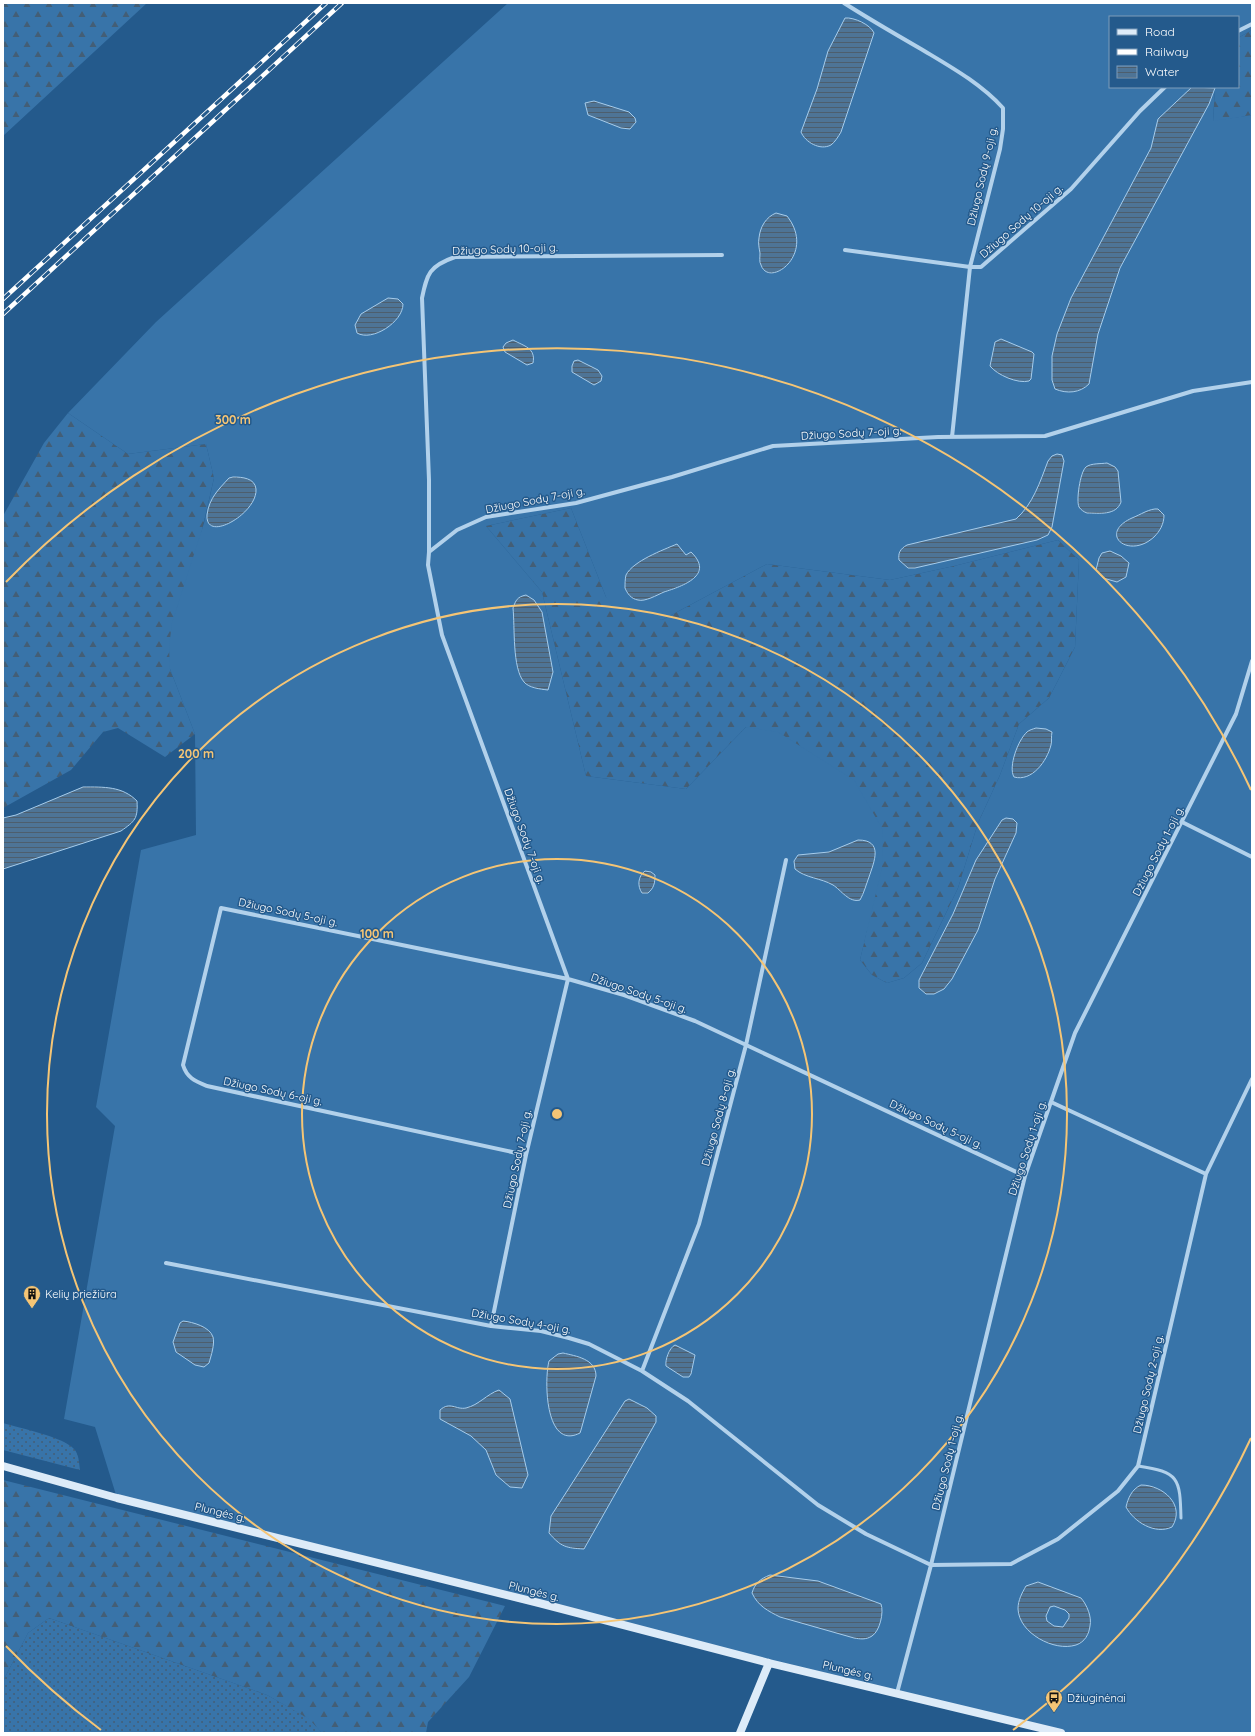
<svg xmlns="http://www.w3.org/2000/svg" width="1255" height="1736" viewBox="0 0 1255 1736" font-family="Quicksand,sans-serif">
  <defs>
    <pattern id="grass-dots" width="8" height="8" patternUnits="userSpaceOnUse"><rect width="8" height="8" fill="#3874a9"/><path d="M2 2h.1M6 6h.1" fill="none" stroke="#435e76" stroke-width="1.8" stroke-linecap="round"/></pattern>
    <pattern id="forest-firs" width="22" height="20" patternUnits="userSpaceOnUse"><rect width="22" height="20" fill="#3874a9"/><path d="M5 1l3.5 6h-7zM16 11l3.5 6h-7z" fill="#435e76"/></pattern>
    <pattern id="water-rules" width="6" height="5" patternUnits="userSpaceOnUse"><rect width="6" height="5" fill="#4e7496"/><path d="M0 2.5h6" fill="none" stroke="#4d5e6d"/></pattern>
  </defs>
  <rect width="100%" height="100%" fill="#245a8c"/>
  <path fill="url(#grass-dots)" d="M 3,1423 C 19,1428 64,1437 74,1449 C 79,1454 79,1463 80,1470 L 3,1450 Z
    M 49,1618 L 267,1695 L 310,1719 L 322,1733 L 3,1733 L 3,1681 L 28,1633 Z"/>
  <path fill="url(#forest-firs)" d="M 3,3 L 147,3 L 3,136 Z
    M 1252,30 L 1252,115 L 1213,122 L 1215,87 L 1238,87 L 1238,38 Z
    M 68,413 L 128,454 L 206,444 L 214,478 L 170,669 L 195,734 L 165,757 L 118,728 L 103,732 L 71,770 L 3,808 L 3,516 L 44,443 Z
    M 571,508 L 606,597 L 662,620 L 767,564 L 890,580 L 954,566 L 1058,540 L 1079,560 L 1075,647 L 1049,698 L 1019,724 L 1000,775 L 978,823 L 958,888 L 922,963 L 904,978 L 887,983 L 872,975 L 860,960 L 867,929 L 746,727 L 686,789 L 586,776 L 542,592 L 486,526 Z
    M 3,1480 L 505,1606 L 469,1677 L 428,1722 L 426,1733 L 322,1733 L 309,1719 L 267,1695 L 49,1618 L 28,1633 L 3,1681 Z"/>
  <path fill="#3874a9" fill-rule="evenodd" d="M 508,3 L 1252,3 L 1252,30 L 1238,38 L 1238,17 L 1110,17 L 1110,87 L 1215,87 L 1213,121 L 1252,115 L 1252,1733 L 1061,1733 L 117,1498 L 95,1427 L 64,1419 L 115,1126 L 96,1107 L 141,850 L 196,835 L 195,734 L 170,669 L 169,647 L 172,623 L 204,523 L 214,478 L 206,444 L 128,454 L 68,413 L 156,322 ZM 571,508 L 606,597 L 618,609 L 662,620 L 767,564 L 890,580 L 954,566 L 1058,540 L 1079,560 L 1075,647 L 1049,698 L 1019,724 L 1000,775 L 978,823 L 958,888 L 922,963 L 904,978 L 887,983 L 872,975 L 860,960 L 882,868 L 883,830 L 854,780 L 778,732 L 746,727 L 686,789 L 586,776 L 542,592 L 486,526 Z"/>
  <path fill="url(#water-rules)" stroke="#a6cceb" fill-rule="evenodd" d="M 845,18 C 854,17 871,25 874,33 L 841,132 C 838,137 835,142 831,145 C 820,151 805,142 801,132 L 817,89 L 828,51 Z
    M 1192,87 L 1215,88 L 1209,104 L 1120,268 L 1098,334 L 1089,384 C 1080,393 1067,394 1055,389 L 1052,380 L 1052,356 L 1057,334 L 1071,298 L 1151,148 L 1158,119 Z
    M 594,101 L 629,112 L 635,118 L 636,122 L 630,129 L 621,128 L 588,115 L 585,103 Z
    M 776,213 L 787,216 C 817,254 769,289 761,265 C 759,262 760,257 760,253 C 759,248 758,242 759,238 C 760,227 766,217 776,213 Z
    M 388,298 L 398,299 L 403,304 C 403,322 372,342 357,333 L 355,325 L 361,314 Z
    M 1001,339 L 1032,352 L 1034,354 L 1031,379 L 1029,381 C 1018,384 997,375 990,366 L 995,342 Z
    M 513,340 C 524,346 536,348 533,363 L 527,365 L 505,352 L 503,347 L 506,343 Z
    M 578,360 L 598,370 L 602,376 L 601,381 L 594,385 L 572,372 L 572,366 L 574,361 Z
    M 1057,454 L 1062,455 L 1064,461 L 1052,527 L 1048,535 L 1037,540 L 915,568 L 908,568 L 899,560 C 898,553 900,549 907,545 L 1016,519 C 1033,504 1040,482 1048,461 L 1052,456 Z
    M 1107,463 L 1115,467 L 1118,471 L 1121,502 C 1116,516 1099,513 1087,513 C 1084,512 1081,510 1079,507 C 1076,501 1080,472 1086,467 C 1091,463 1101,464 1107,463 Z
    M 233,477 C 242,477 255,478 256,489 C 258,513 205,544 207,515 C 209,498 219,489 229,478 Z
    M 1158,509 L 1164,515 C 1164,524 1160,531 1154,537 C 1129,560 1097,534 1132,518 C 1140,515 1150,508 1158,509 Z
    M 677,544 L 686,555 L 691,552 C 715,575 683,586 664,592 C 657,595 645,602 638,600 C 631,599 627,593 625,588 C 625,584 625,579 626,575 C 633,561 663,550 677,544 Z
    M 1110,551 L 1121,556 L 1129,563 L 1126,577 L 1117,582 L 1103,578 L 1096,570 L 1099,558 L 1102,553 Z
    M 526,595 L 534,600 L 542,612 L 553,672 L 548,690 C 540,689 529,688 524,682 C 512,668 515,627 513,608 C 516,600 517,597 526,595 Z
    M 1036,728 L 1046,729 L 1052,732 C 1051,737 1052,741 1051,745 C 1047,761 1032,782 1014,777 C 1008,767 1018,740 1027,732 C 1029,730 1033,729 1036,728 Z
    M 83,787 C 104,787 122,786 137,801 C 138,819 135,821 121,831 L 3,869 L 3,818 L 16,815 Z
    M 1006,818 L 1013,819 L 1017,823 L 1016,833 L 995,879 L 978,930 L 952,979 L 944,989 L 934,994 L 926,994 L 919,988 L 919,980 L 953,914 L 976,860 L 1002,820 Z
    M 858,840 C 884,840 874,862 869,877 C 866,885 864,893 860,900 C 849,903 841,890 833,885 C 821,878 805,878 795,869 L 794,861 L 798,855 L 829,852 Z
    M 645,871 L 651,872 L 655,875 C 655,883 654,888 648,893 L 642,893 C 637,886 638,876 645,871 Z
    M 183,1321 C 193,1322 210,1327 213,1337 C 215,1344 211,1356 209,1363 L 204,1367 L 195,1365 L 176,1352 L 173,1342 L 180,1323 Z
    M 675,1345 L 695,1355 L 691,1374 L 689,1377 L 683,1377 L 666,1366 C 665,1360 669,1348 675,1345 Z
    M 563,1353 C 576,1356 596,1359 596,1376 L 581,1430 L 580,1433 C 545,1451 544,1380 549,1361 L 558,1354 Z
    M 499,1390 L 510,1399 L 528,1475 L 522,1488 L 510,1487 L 496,1475 L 486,1450 L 471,1436 L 440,1419 L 440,1410 C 450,1401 456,1410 466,1408 C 479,1405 487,1394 499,1390 Z
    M 629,1399 L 647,1408 L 656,1416 L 656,1422 L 584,1549 C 566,1548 561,1547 549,1533 L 551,1516 L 625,1401 Z
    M 1141,1485 C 1163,1485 1186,1505 1172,1527 C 1155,1535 1134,1522 1126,1507 C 1128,1498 1132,1489 1141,1485 Z
    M 770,1575 L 818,1581 L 881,1604 C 884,1612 880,1631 872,1636 C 866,1640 860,1639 854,1638 L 780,1617 C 768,1611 758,1606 752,1593 C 755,1583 760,1579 770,1575 Z
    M 1038,1582 L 1081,1598 C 1087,1605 1092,1617 1090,1626 C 1089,1634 1085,1642 1076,1645 C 1054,1652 1019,1633 1018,1609 C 1018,1600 1022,1593 1026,1586 ZM 1054,1606 L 1065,1610 L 1069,1614 L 1069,1618 L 1063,1627 L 1054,1626 L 1047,1621 L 1046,1616 L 1050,1607 Z"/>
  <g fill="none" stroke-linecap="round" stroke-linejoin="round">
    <path stroke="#b2d1eb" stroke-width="3" d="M 1138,1466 C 1179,1472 1180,1478 1181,1518"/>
    <path stroke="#b2d1eb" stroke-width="4" d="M 844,3 C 869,19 895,34 921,49 C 951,67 980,83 1003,108 L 1003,129 L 1000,149 L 970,267 L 952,437
      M 1238,31 L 1252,24
      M 845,250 L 970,267 L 981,267 L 1071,189 L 1140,111 L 1165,87
      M 429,552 L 429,480 L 422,298 C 427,274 429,266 455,257 L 722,255
      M 1182,822 L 1252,857
      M 1051,1102 L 1206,1174
      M 526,1155 L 207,1086 C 195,1081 187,1078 183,1065 L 221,908 L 568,979 L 624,995 L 695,1021 L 1025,1176
      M 166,1263 L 491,1326 L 541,1331 L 569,1338 L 589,1344 L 642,1371 L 688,1401 L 818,1505 L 866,1534 L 931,1565 L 1011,1564 L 1058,1539 L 1118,1491 L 1138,1466 L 1206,1174 L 1252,1079
      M 491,1326 L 526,1155 L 568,979 L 442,635 L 428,565 L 429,552 L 457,530 L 486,517 L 576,503 L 672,477 L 773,446 L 938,437 L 1045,436 L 1193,391 L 1252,382
      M 642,1371 L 699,1224 L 746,1045 L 786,860
      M 897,1693 L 931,1565 L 1025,1176 L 1075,1033 L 1236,714 L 1252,661"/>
    <path stroke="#ddebf8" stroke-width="8" d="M 3,1466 L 117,1498 L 539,1603 L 769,1663 L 1061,1733
      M 740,1733 L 769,1663"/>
    <defs>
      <path id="rail" d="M 3,299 L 326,3
        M 3,314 L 342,3"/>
    </defs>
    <use href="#rail" stroke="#fff" stroke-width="4.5"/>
    <use href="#rail" stroke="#245a8c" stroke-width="3" stroke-dasharray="9" stroke-linecap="butt"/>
  </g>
  <g fill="none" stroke="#f5c575" stroke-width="2">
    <circle cx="557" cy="1114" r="255"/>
    <circle cx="557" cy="1114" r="510"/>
    <path d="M1251 1438A766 766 0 0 1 1013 1730M101 1730A766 766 0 0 1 6 1646M6 582A766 766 0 0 1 1251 790"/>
  </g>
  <defs>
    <symbol id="building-pin" viewBox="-11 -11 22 30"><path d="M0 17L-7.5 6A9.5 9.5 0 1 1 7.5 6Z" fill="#f5c575" stroke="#245a8c"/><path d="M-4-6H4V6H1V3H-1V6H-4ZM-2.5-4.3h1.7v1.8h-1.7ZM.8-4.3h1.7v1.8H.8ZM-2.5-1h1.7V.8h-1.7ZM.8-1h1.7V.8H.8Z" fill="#111"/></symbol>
    <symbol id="bus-pin" viewBox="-11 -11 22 30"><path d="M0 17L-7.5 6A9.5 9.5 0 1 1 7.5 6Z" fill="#f5c575" stroke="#245a8c"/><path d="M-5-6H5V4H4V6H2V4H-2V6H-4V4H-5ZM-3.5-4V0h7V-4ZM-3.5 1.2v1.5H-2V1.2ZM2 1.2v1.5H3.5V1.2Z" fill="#111"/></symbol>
  </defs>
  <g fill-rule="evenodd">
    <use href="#building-pin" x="22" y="1284" width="20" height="27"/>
    <use href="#bus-pin" x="1044" y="1688" width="20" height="27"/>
  </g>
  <g text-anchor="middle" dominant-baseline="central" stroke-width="3" stroke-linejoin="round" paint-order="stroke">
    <g font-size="11" fill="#fff" stroke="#245a8c">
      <text transform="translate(982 176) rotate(-77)">Džiugo Sodų 9-oji g.</text>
      <text transform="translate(1021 221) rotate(-41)">Džiugo Sodų 10-oji g.</text>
      <text transform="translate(505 249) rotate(-2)">Džiugo Sodų 10-oji g.</text>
      <text transform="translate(851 433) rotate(-3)">Džiugo Sodų 7-oji g.</text>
      <text transform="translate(535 500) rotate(-11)">Džiugo Sodų 7-oji g.</text>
      <text transform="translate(525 836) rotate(70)">Džiugo Sodų 7-oji g.</text>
      <text transform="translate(1158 851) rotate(-63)">Džiugo Sodų 1-oji g.</text>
      <text transform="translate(288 912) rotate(12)">Džiugo Sodų 5-oji g.</text>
      <text transform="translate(639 993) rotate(19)">Džiugo Sodų 5-oji g.</text>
      <text transform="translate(273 1091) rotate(12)">Džiugo Sodų 6-oji g.</text>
      <text transform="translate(718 1117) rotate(-75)">Džiugo Sodų 8-oji g.</text>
      <text transform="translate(936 1124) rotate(25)">Džiugo Sodų 5-oji g.</text>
      <text transform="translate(1027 1148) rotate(-72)">Džiugo Sodų 1-oji g.</text>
      <text transform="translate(517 1159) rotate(-78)">Džiugo Sodų 7-oji g.</text>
      <text transform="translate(521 1321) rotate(10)">Džiugo Sodų 4-oji g.</text>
      <text transform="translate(1148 1384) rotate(-77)">Džiugo Sodų 2-oji g.</text>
      <text transform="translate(947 1462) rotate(-76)">Džiugo Sodų 1-oji g.</text>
      <text transform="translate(220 1512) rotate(14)">Plungės g.</text>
      <text transform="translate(534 1591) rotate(14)">Plungės g.</text>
      <text transform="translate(848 1670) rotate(13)">Plungės g.</text>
    </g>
    <g font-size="11" fill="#fff" stroke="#245a8c" text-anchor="start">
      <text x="45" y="1294">Kelių priežiūra</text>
      <text x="1067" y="1698">Džiuginėnai</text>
    </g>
  </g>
  <circle cx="557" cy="1114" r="6" fill="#f5c575" stroke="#245a8c" stroke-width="2"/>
  <g font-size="12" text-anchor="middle" font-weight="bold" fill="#f5c575" stroke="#245a8c" stroke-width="3" stroke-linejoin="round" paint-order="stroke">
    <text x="233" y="424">300 m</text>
    <text x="196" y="758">200 m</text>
    <text x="377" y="938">100 m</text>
  </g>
  <rect width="1255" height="1736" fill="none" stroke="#ffffff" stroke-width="8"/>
  <rect x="1109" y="16" width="130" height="72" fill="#245a8c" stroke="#7c9cba"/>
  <rect x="1117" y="29" width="20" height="6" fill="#ddebf8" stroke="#7c9cba"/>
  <text x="1145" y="36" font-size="12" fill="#ffffff">Road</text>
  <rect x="1117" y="49" width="20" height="6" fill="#ffffff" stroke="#7c9cba"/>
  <text x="1145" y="56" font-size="12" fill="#ffffff">Railway</text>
  <rect x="1117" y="66" width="20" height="12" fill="url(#water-rules)" stroke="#7c9cba"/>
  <text x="1145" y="76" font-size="12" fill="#ffffff">Water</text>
</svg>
